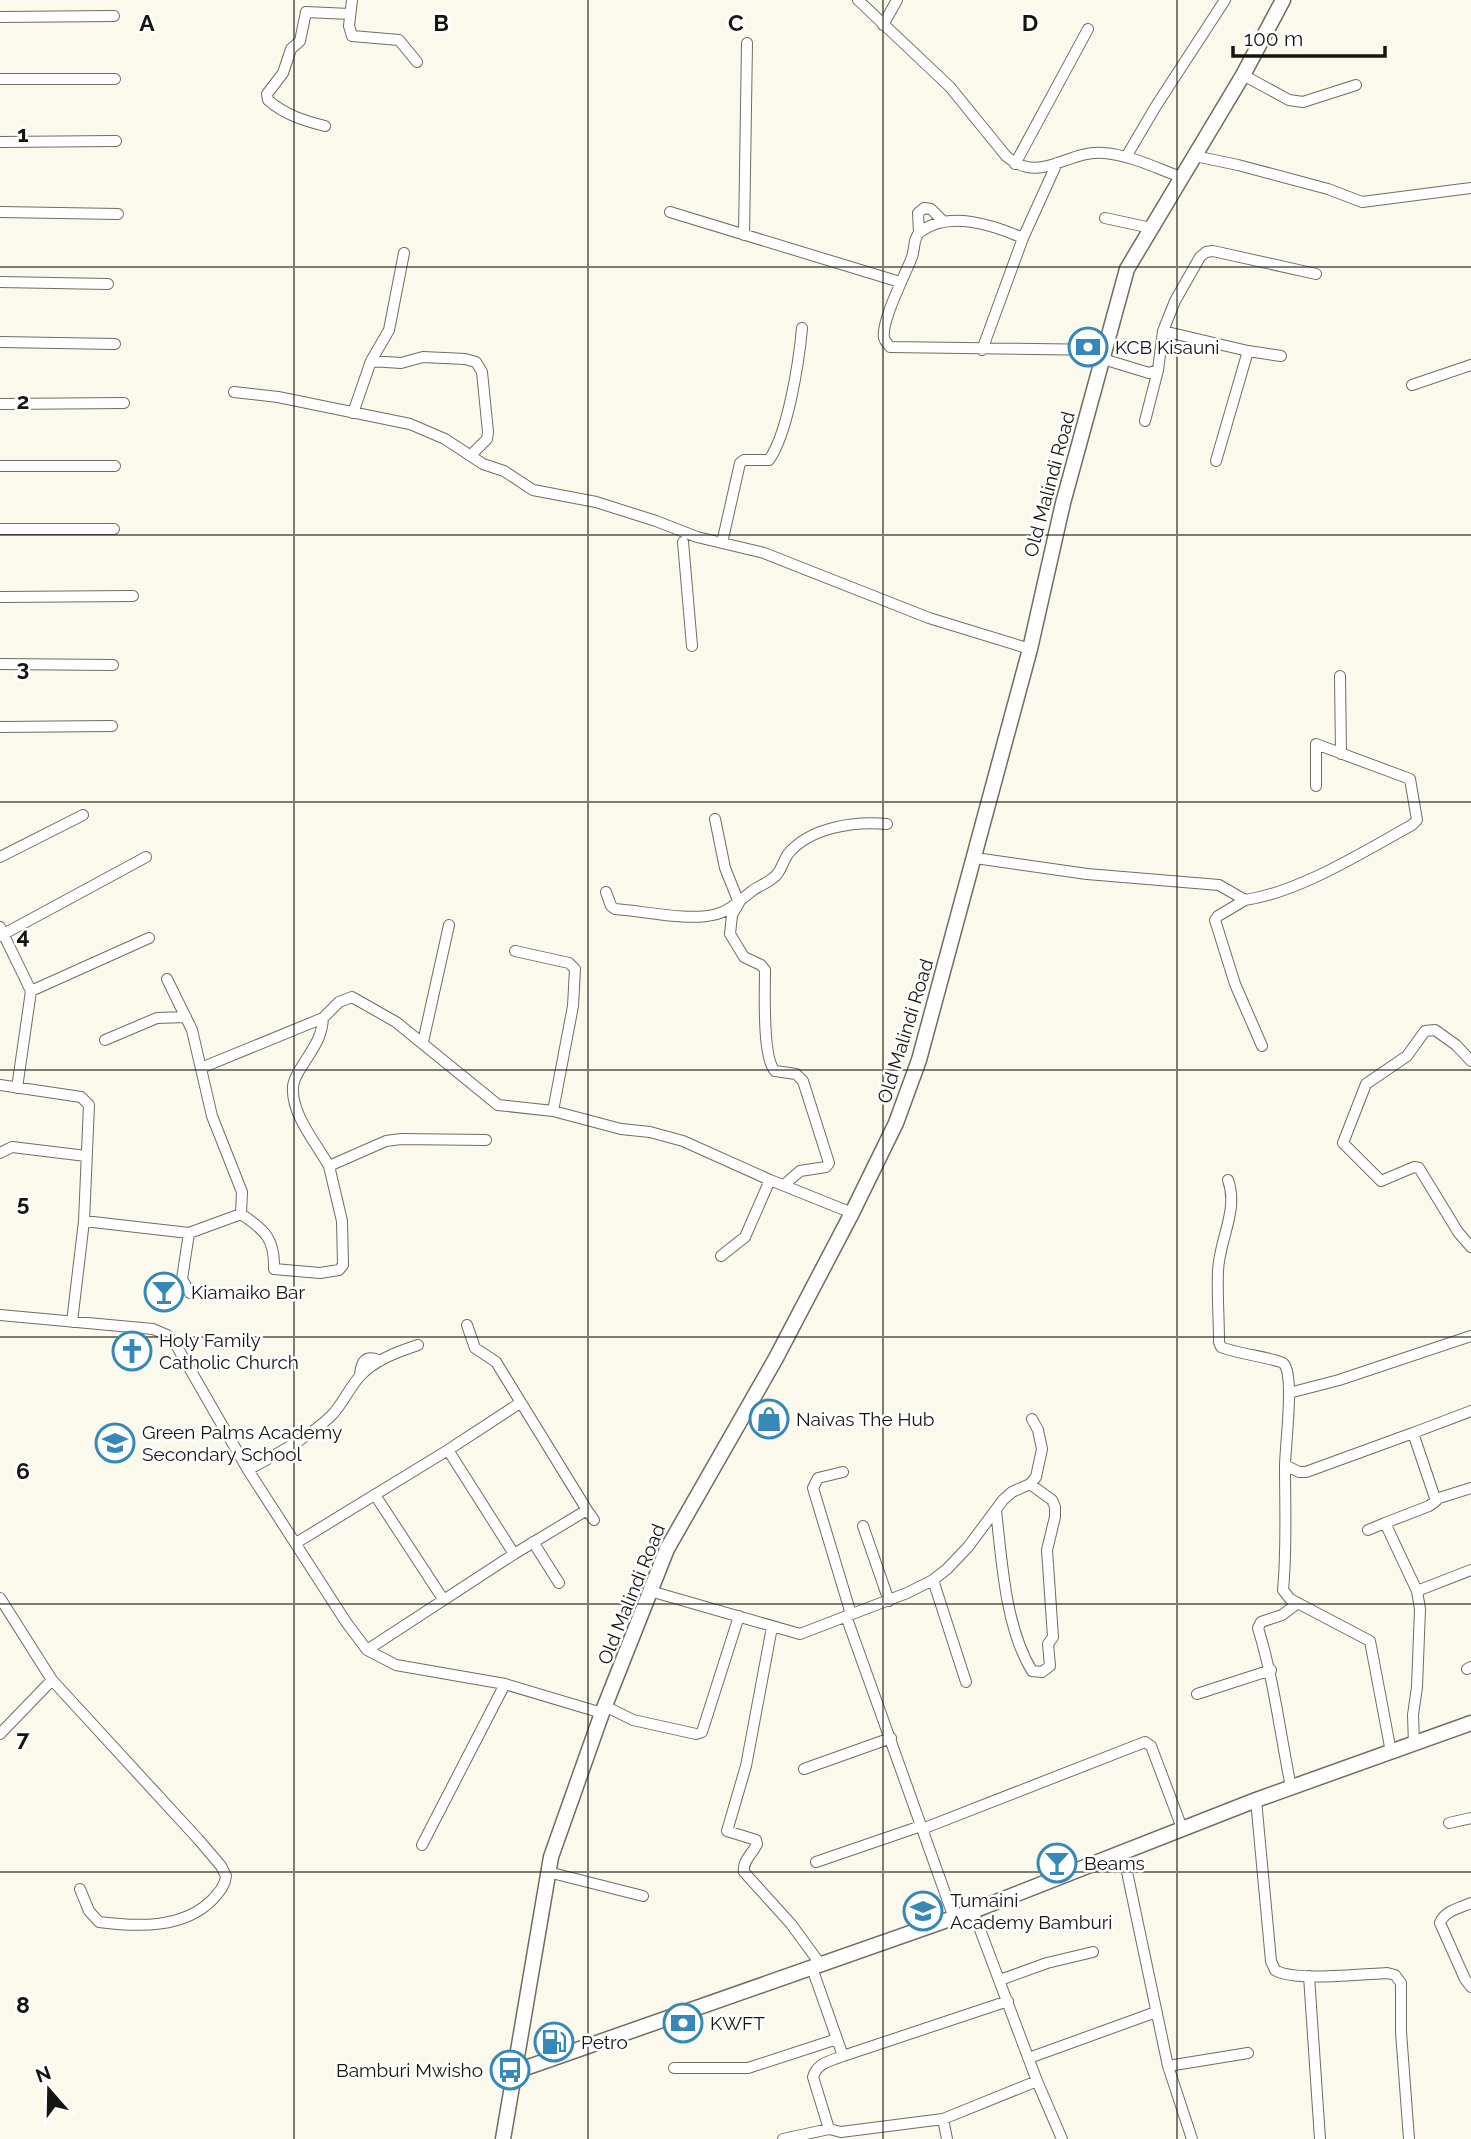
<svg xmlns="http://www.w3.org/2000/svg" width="1471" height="2139" viewBox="0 0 1471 2139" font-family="Raleway,sans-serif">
  <rect width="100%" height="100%" fill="#fbf9ec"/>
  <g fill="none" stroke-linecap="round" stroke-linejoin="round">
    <defs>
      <path id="minor" d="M 352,0 L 349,26 L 352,36 L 399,40 L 417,62
        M 858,0 L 950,87 L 1006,156 C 1041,186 1067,149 1104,153 C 1130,155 1156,168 1181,177
        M 0,17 L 114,16
        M 883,25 L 897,0
        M 1243,75 L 1289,100 L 1303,102 L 1356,85
        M 0,79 L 115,79
        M 325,126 C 305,121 285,115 268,100 L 267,94 L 283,73 L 291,49 L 300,41 L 306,12 L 350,14
        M 0,142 L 116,141
        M 1195,156 L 1238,165 L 1328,189 L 1362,202 L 1471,188
        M 1126,157 L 1156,106 L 1225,0
        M 1015,164 L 1088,29
        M 0,212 L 118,214
        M 670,212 L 900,282
        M 1105,218 L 1151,228
        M 919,233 L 918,213 L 924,208 L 931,209 L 943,221
        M 744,235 L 747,43
        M 1023,238 C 993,225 949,210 920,232 C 913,238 915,249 912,257 C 905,275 881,321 884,338 C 885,342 888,344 890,347 L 1105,350
        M 0,282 L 108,284
        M 1163,331 L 1248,351 L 1281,356
        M 0,342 L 115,344
        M 982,350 L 1023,238 L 1057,163
        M 1103,359 L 1149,373 L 1158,370 L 1163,331 L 1175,301 L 1200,257 L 1206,252 L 1213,251 L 1316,274
        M 371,361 L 401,363 L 423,357 L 465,359 L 476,362 L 482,372 L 488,432 L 487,439 L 471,455
        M 1412,385 L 1471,365
        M 234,392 L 278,397 L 410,424 L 445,439 L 483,464 L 504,471 L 533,490 L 596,502 L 656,521 L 697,537 L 764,553 L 929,618 L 1030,649
        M 0,404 L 124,403
        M 353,413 L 371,361 L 389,330 L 404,253
        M 1145,421 L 1158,370
        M 1216,461 L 1248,351
        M 0,466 L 115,466
        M 0,529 L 114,529
        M 683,542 L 692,646
        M 722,543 L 740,463 L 744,460 L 769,460 C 788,433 799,362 802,328
        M 0,597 L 133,596
        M 0,664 L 113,665
        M 1340,676 L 1341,754
        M 0,727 L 112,726
        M 715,819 L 725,868 L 739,903 L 732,915 L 730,934 L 744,957 L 761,965 L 765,970 C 765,990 762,1058 775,1071 L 796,1074 L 803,1081 L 829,1163 L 826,1167 L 800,1171 L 784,1185
        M 0,857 L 83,815
        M 975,858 L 1087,874 L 1219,885 L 1245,900 C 1300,892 1363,852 1412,825 L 1417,820 L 1410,779 L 1316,744 L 1316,786
        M 606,892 L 611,906 L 615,909 C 644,911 690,922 717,914 C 731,910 740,900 752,891 C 760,885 773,881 778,873 C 782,867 784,860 788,854 C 810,827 855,821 887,824
        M 1245,900 L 1218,916 L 1215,920 L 1235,984 L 1262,1046
        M 0,927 L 31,991 L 17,1088
        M 0,936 L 146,857
        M 515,951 L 569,963 L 575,969 L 573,1006 L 553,1111
        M 167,979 L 192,1030 L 212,1116 L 242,1192 L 241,1214
        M 31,991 L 149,938
        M 323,1018 C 322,1037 314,1047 304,1063 C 300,1069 293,1080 293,1087 C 291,1114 316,1143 329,1166
        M 105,1040 L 157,1018 L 186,1017
        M 423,1042 L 449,925
        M 1471,1061 L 1456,1045 L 1435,1030 L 1425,1031 L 1407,1056 L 1366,1084 L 1343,1143 L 1381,1181 L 1414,1167 L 1419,1168 L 1458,1232 L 1471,1247
        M 201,1068 L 323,1018 L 339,1002 L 352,997 L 396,1022 L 498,1105 L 553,1111 L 621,1129 L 650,1132 L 683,1141 L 770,1180
        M 0,1085 L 81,1097 L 89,1105 L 84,1221 L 72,1322
        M 0,1153 L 12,1147 L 86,1156
        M 1228,1180 C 1239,1210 1219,1240 1218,1271 C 1217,1294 1219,1318 1219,1342 L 1221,1347 C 1233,1353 1280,1359 1284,1364 C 1289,1370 1289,1387 1289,1395 C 1289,1419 1286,1442 1285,1465 C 1285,1507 1287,1549 1283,1590 L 1290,1599 L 1370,1641 L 1391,1752
        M 84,1221 L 189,1233 L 241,1214 C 265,1230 275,1239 274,1269 L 320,1273 L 339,1270 L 343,1265 L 342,1221 L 329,1166 L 386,1141 L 401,1139 L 486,1140
        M 189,1233 L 182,1279 L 190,1293
        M 721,1256 L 745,1237 L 770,1180 L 852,1213
        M 0,1315 L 153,1329 L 167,1335 L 176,1345 L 248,1470 L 346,1622 L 367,1650 L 396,1665 L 505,1684 L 602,1713
        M 360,1375 C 361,1361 366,1354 380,1361
        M 1289,1393 L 1339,1380 L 1471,1336
        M 448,1450 L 514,1554
        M 1285,1465 L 1299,1472 L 1306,1472 L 1413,1433
        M 248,1470 C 276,1454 307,1439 331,1416 C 343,1404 349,1388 360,1376 C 375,1360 397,1352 418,1345
        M 843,1472 L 818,1478 L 813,1488 L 851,1614
        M 375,1495 L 443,1599
        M 1436,1499 L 1471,1488
        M 587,1510 L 594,1520
        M 996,1511 C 1002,1561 1005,1627 1032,1671 L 1042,1672 L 1050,1666 L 1048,1644 L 1053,1637 L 1047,1550 L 1055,1517 L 1055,1507 L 1052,1500 L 1030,1484
        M 863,1526 L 889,1601
        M 1368,1530 L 1385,1523
        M 533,1542 L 559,1583
        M 296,1543 L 448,1450 L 520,1403
        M 933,1580 L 966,1682
        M 650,1591 L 800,1634 L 907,1593 L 933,1580 L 947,1569 L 968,1547 L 1003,1500 L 1012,1492 L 1030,1484 L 1036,1477 L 1042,1449 L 1038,1430 L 1032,1419
        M 1417,1591 L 1471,1570
        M 0,1598 L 52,1680 L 198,1839 L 221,1866 L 226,1876 C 225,1886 219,1892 213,1899 C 184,1929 138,1927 99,1922 L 89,1911 L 80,1889
        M 846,1616 L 954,1918
        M 772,1627 L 746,1766 L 727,1831 L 756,1840 L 757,1844 C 753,1853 742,1861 744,1872 L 791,1924 L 821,1965
        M 367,1650 L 514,1554 L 587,1510 L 496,1362 L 475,1348 L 467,1325
        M 1467,1669 L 1471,1667
        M 1197,1694 L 1271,1670
        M 605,1706 L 633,1720 L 696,1734 L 702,1732 L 739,1616
        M 0,1734 L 52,1680
        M 1414,1744 L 1413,1715 L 1417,1687 L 1420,1609 L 1417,1591 L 1385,1523 L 1429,1506 L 1436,1501 L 1413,1433 L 1471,1411
        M 804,1769 L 891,1738
        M 1291,1787 C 1280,1733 1274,1680 1258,1628 L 1261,1622 L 1282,1615 L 1298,1603
        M 1256,1800 L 1271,1961 L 1275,1970 C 1293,1982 1364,1974 1387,1973 L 1395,1975 L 1401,1983 L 1401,2032 L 1409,2139
        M 1449,1823 L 1471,1818
        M 922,1829 L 1145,1742 L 1151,1746 L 1182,1828
        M 422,1845 L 505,1684
        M 1123,1853 L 1168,2066 L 1248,2053
        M 816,1862 L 921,1826
        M 548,1872 L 643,1896
        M 1471,1903 C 1460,1908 1444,1911 1440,1923 L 1465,1979 L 1471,1987
        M 973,1911 L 1037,2081 L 1062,2139
        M 812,1968 L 843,2056 L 1008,2001
        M 1309,1976 L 1320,2139
        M 1000,1980 L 1047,1963 L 1093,1952
        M 1029,2058 L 1156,2012
        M 1168,2066 L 1192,2139
        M 674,2068 L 748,2068 L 837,2039
        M 943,2119 L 947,2139
        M 829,2129 L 813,2077 C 817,2063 830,2061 843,2056
        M 783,2139 L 829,2129 L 841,2132 L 943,2119 L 1037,2081"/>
      <path id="secondary" d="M 514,2072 L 973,1911 L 1256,1800 L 1471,1723
        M 503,2139 L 551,1857 L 602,1713 L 667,1549 L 776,1358 L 852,1213 L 896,1123 L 919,1060 L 1030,649 L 1063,503 L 1127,269 L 1243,75 L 1283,0"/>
    </defs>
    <use href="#minor" stroke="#6f6d61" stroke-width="12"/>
    <use href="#secondary" stroke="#6f6d61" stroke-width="17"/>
    <use href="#minor" stroke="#fff" stroke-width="10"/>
    <use href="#secondary" stroke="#fff" stroke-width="14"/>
  </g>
  <path fill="none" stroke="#161611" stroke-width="2" stroke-opacity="0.55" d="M 294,0 L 294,2139M 588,0 L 588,2139M 883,0 L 883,2139M 1177,0 L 1177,2139M 0,267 L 1471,267M 0,535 L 1471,535M 0,802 L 1471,802M 0,1070 L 1471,1070M 0,1337 L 1471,1337M 0,1604 L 1471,1604M 0,1872 L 1471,1872"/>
  <defs>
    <symbol id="bank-ring" viewBox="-11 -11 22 22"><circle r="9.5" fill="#fff" stroke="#3588b8" stroke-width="1.5"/><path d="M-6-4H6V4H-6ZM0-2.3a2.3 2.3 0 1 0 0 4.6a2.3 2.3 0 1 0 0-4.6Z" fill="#3588b8"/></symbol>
    <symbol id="bar-ring" viewBox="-11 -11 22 22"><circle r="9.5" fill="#fff" stroke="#3588b8" stroke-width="1.5"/><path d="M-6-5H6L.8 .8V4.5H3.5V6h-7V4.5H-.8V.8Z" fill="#3588b8"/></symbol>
    <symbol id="church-ring" viewBox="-11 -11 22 22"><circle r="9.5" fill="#fff" stroke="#3588b8" stroke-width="1.5"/><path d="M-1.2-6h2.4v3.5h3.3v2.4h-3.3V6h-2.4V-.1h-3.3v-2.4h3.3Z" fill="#3588b8"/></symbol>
    <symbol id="shop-ring" viewBox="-11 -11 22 22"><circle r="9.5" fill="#fff" stroke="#3588b8" stroke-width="1.5"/><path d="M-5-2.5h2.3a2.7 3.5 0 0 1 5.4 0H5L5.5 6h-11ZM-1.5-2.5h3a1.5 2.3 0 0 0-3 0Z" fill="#3588b8"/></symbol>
    <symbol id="school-ring" viewBox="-11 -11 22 22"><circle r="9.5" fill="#fff" stroke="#3588b8" stroke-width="1.5"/><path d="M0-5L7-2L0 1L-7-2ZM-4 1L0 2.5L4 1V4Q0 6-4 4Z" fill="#3588b8"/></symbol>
    <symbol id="fuel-ring" viewBox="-11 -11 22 22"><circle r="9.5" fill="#fff" stroke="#3588b8" stroke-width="1.5"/><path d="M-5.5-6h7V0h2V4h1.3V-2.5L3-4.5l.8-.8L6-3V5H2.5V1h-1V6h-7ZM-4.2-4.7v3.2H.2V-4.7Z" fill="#3588b8"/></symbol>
    <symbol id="bus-ring" viewBox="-11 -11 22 22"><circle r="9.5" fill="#fff" stroke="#3588b8" stroke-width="1.5"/><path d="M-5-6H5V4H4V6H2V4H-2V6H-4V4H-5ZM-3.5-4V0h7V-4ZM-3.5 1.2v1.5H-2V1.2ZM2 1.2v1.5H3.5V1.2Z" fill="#3588b8"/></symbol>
  </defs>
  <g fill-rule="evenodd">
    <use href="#bank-ring" x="1066" y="325" width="44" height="44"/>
    <use href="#bar-ring" x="142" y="1270" width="44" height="44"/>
    <use href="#church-ring" x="110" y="1329" width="44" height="44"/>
    <use href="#shop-ring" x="747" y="1397" width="44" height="44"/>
    <use href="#school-ring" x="93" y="1421" width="44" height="44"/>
    <use href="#bar-ring" x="1035" y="1841" width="44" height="44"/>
    <use href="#school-ring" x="901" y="1889" width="44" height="44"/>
    <use href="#bank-ring" x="661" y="2001" width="44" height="44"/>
    <use href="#fuel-ring" x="532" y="2020" width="44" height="44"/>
    <use href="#bus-ring" x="488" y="2048" width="44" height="44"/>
  </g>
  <g text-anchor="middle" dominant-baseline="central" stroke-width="5" stroke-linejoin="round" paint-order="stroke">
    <g font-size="19" fill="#161611" stroke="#fff" text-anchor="start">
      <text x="1115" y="347">KCB Kisauni</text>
      <text x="191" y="1292">Kiamaiko Bar</text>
      <text x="159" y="1340">Holy Family<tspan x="159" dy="22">Catholic Church</tspan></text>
      <text x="796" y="1419">Naivas The Hub</text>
      <text x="142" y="1432">Green Palms Academy<tspan x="142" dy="22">Secondary School</tspan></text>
      <text x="1084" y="1863">Beams</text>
      <text x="950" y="1900">Tumaini<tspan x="950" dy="22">Academy Bamburi</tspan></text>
      <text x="710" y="2023">KWFT</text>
      <text x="581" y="2042">Petro</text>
      <text x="483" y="2070" text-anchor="end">Bamburi Mwisho</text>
    </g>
    <g font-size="19" fill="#161611" stroke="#fff">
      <text transform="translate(1049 484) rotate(-75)">Old Malindi Road</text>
      <text transform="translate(905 1031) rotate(-73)">Old Malindi Road</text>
      <text transform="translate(631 1594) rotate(-68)">Old Malindi Road</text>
    </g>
  </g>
  <g font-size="23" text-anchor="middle" font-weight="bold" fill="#161611" stroke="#fff" stroke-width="5" stroke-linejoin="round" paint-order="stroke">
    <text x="147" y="31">A</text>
    <text x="441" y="31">B</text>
    <text x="736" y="31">C</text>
    <text x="1030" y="31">D</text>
    <text x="23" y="142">1</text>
    <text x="23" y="409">2</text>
    <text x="23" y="676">3</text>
    <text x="23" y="944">4</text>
    <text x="23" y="1211">5</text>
    <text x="23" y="1479">6</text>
    <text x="23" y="1746">7</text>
    <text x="23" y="2013">8</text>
  </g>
  <g transform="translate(49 2090) rotate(340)" stroke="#ffffff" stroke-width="5" paint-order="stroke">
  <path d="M0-5L12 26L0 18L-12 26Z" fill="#161611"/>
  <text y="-10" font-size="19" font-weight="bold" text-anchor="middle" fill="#161611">N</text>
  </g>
  <path d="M1233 46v10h152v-10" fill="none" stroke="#161611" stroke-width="3.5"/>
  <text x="1244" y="46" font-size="21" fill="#161611" stroke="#ffffff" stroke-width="5" paint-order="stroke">100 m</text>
</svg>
